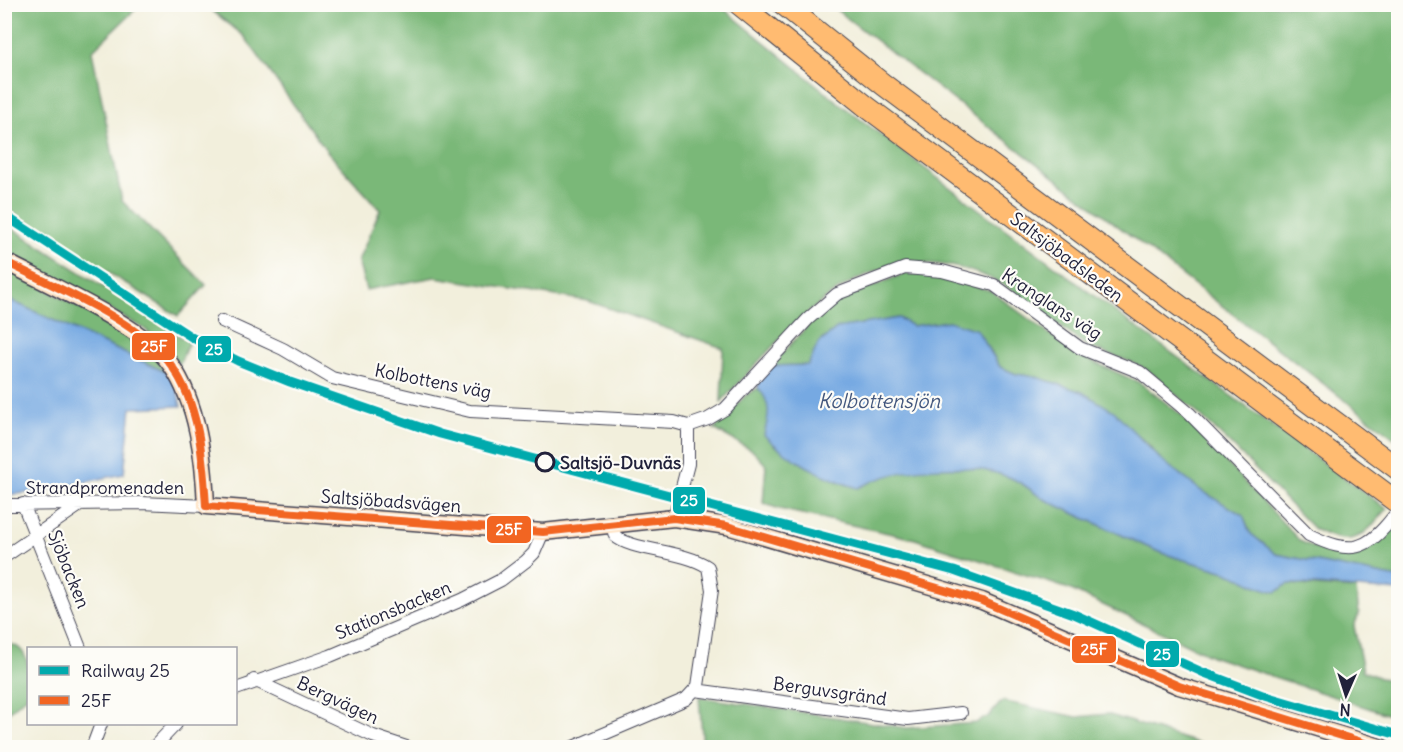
<svg xmlns="http://www.w3.org/2000/svg" width="1403" height="752" viewBox="0 0 1403 752" font-family="Delius,sans-serif">
  <rect width="100%" height="100%" fill="#fdfcf7"/>
  <filter id="ink" filterUnits="userSpaceOnUse"><feTurbulence type="fractalNoise" baseFrequency=".0167" numOctaves="2"/><feDisplacementMap in="SourceGraphic" scale="12" xChannelSelector="R" yChannelSelector="G"/><feConvolveMatrix kernelMatrix="1 2 1 2 8 2 1 2 1" color-interpolation-filters="sRGB"/></filter>
  <filter id="wash" filterUnits="userSpaceOnUse"><feTurbulence type="fractalNoise" baseFrequency=".008" numOctaves="4" result="noise"/><feDisplacementMap in="SourceGraphic" scale="24" xChannelSelector="R" yChannelSelector="G"/><feGaussianBlur stdDeviation="1.35" result="paint"/><feColorMatrix in="noise" values="0 0 0 0 0 0 0 0 0 0 0 0 0 0 0 0 0 1.4 0 .05"/><feComposite in="paint" operator="in"/></filter>
  <g filter="url(#wash)">
    <rect width="100%" height="100%" fill="#f2efdc"/>
    <path fill="#7ab878" stroke="#4e6d5a" stroke-width="1.5" d="M 5,4 L 140,5 L 92,51 L 122,201 L 206,285 L 178,316 L 5,208 Z
      M 205,5 L 719,5 L 835,100 L 964,198 L 1117,313 L 1387,509 C 1361,540 1352,548 1314,529 C 1268,483 1224,434 1174,393 C 1164,384 1154,373 1142,367 C 1124,357 1101,354 1083,343 C 1056,326 1022,292 994,280 C 868,224 798,320 721,402 L 723,348 L 588,301 L 435,277 L 366,290 L 358,261 L 380,210 L 327,151 L 244,36 Z
      M 830,5 L 1398,5 L 1398,441 Z
      M 4,223 L 189,342 L 179,365 L 167,346 L 143,328 L 5,251 Z
      M 5,267 L 132,336 L 174,376 L 5,298 Z
      M 906,273 L 941,275 L 991,291 L 1076,354 L 1140,383 L 1184,417 L 1300,541 C 1345,563 1366,560 1398,522 L 1398,578 L 1276,554 L 1250,533 L 1243,515 L 1200,490 L 1160,459 L 1148,444 L 1096,402 L 1082,392 L 1036,377 L 1016,374 L 1000,367 L 989,348 L 949,321 L 912,326 L 899,318 L 838,328 L 820,342 L 808,365 L 771,366 L 811,322 L 837,301 Z
      M 758,388 L 767,397 L 774,445 L 839,482 L 858,488 C 900,465 978,459 1021,483 C 1031,489 1038,497 1048,501 C 1079,516 1109,529 1139,543 C 1167,557 1197,563 1226,572 C 1244,578 1258,589 1277,592 L 1287,584 L 1356,589 L 1359,614 L 1354,626 L 1363,671 L 1380,678 L 1398,681 L 1398,718 L 1214,657 L 1069,589 L 915,539 L 779,509 L 763,503 L 766,465 L 753,451 L 714,429 L 746,395 Z
      M 5,644 C 31,643 31,677 27,696 L 5,715 Z
      M 699,697 L 907,728 L 976,723 L 989,716 L 1002,701 L 1077,717 L 1107,714 L 1210,747 L 1132,748 L 1075,743 L 1071,748 L 703,747 Z"/>
    <path fill="#76a9e2" stroke="#4c668e" stroke-width="1.5" d="M 5,298 L 174,376 L 181,406 L 131,408 L 124,474 L 38,492 L 5,495 Z
      M 899,318 L 912,326 L 949,321 L 977,330 L 1000,367 L 1016,374 L 1036,377 L 1082,392 L 1115,412 L 1160,459 L 1200,490 L 1243,515 L 1250,533 L 1276,554 L 1398,578 L 1398,591 L 1302,584 L 1287,584 L 1277,592 C 1258,589 1244,578 1226,572 C 1197,563 1167,557 1139,543 C 1109,529 1079,516 1048,501 C 1038,497 1031,489 1021,483 C 978,459 900,465 858,488 C 825,478 788,459 764,435 C 769,416 772,403 758,388 L 759,379 L 771,366 L 808,365 L 818,344 L 838,328 Z"/>
  </g>
  <g filter="url(#ink)">
    <g fill="none" stroke-linecap="round" stroke-linejoin="round">
      <defs>
        <path id="street" d="M 222,321 L 283,349 L 332,378 L 470,411 L 674,422 L 688,426
          M 23,504 L 80,648
          M 4,505 L 142,503 L 206,506
          M 674,518 L 688,464 L 688,426 L 708,419 L 725,409 L 808,319 L 837,294 L 905,268 L 942,271 L 994,285 L 1080,348 L 1140,372 L 1189,413 L 1309,535 C 1351,555 1366,552 1394,516
          M 4,557 L 80,505
          M 254,680 L 373,736 L 409,748
          M 236,689 L 330,656 L 462,600 L 501,580 L 526,561 L 534,553 L 543,532
          M 695,690 L 908,719 L 961,713
          M 92,748 L 101,724
          M 153,748 L 176,724
          M 571,748 L 686,699 L 698,686 L 712,590 L 708,567 C 682,550 632,551 615,536 L 612,525"/>
        <path id="secondary" d="M 4,261 C 47,284 146,327 171,365 C 198,404 204,459 206,506 L 543,532 L 674,518 L 727,526 L 982,601 L 1179,686 L 1383,748"/>
        <path id="highway" d="M 739,4 L 867,107 L 1398,503
          M 783,4 L 884,85 L 1398,469"/>
      </defs>
      <use href="#street" stroke="#414153" stroke-width="14"/>
      <use href="#secondary" stroke="#414153" stroke-width="19"/>
      <use href="#highway" stroke="#414153" stroke-width="23"/>
      <use href="#street" stroke="#fff" stroke-width="12"/>
      <use href="#secondary" stroke="#ffe4c6" stroke-width="16"/>
      <use href="#highway" stroke="#ffbb71" stroke-width="21"/>
      <defs>
        <path id="bus-1" d="M 4,261 C 54,287 138,320 171,365 C 200,405 203,459 206,506
          M 206,506 L 543,532 L 674,518 L 727,526 L 982,601 L 1179,686 L 1381,748"/>
      </defs>
      <use href="#bus-1" stroke="#fdfcf7" stroke-width="12"/>
      <use href="#bus-1" stroke="#f26522" stroke-width="8"/>
      <defs>
        <path id="rail-1" d="M 4,215 L 193,338 L 238,361 L 290,382 L 440,434 L 954,571 L 1074,614 L 1202,672 L 1265,696 L 1398,735"/>
      </defs>
      <use href="#rail-1" stroke="#fdfcf7" stroke-width="14"/>
      <use href="#rail-1" stroke="#00aaad" stroke-width="9"/>
    </g>
  </g>
  <circle fill="#fdfcf7" stroke="#22223b" stroke-width="3" cx="545" cy="462" r="9"/>
  <g text-anchor="middle" dominant-baseline="central" stroke-width="4.5" stroke-linejoin="round" paint-order="stroke">
    <g font-size="18" fill="#22223b" stroke="#fdfcf7">
      <text transform="translate(1067 257) rotate(37)">Saltsjöbadsleden</text>
      <text transform="translate(1052 304) rotate(33)">Kranglans väg</text>
      <text transform="translate(433 381) rotate(11)">Kolbottens väg</text>
      <text x="105" y="487">Strandpromenaden</text>
      <text transform="translate(391 501) rotate(4)">Saltsjöbadsvägen</text>
      <text transform="translate(69 569) rotate(68)">Sjöbacken</text>
      <text transform="translate(393 610) rotate(-23)">Stationsbacken</text>
      <text transform="translate(830 691) rotate(8)">Berguvsgränd</text>
      <text transform="translate(338 700) rotate(25)">Bergvägen</text>
    </g>
    <g font-size="18" font-weight="bold" fill="#22223b" stroke="#fdfcf7" text-anchor="start">
      <text x="560" y="462">Saltsjö-Duvnäs</text>
    </g>
    <g font-size="20" font-style="italic" fill="#44587e" stroke="#fdfcf7">
      <text x="879" y="400">Kolbottensjön</text>
    </g>
  </g>
  <g stroke="#fdfcf7" stroke-width="2">
    <rect x="131" y="332" width="45" height="29" rx="6" fill="#f26522"/>
    <rect x="197" y="335" width="35" height="28" rx="6" fill="#00aaad"/>
    <rect x="672" y="486" width="34" height="29" rx="6" fill="#00aaad"/>
    <rect x="486" y="515" width="46" height="29" rx="6" fill="#f26522"/>
    <rect x="1071" y="635" width="46" height="29" rx="6" fill="#f26522"/>
    <rect x="1145" y="640" width="35" height="28" rx="6" fill="#00aaad"/>
  </g>
  <g font-size="16" text-anchor="middle" font-weight="bold" fill="#fff">
    <text x="154" y="352">25F</text>
    <text x="214" y="355">25</text>
    <text x="689" y="506">25</text>
    <text x="509" y="535">25F</text>
    <text x="1094" y="655">25F</text>
    <text x="1162" y="660">25</text>
  </g>
  <rect width="1403" height="752" fill="none" stroke="#fdfcf7" stroke-width="24"/>
  <rect x="27" y="647" width="210" height="78" fill="#fdfcf7" stroke="#a5a5ac" stroke-width="1.5"/>
  <rect x="39" y="666" width="30" height="9" fill="#00aaad" stroke="#a5a5ac" stroke-width="1.5"/>
  <text x="81" y="677" font-size="18" fill="#22223b">Railway 25</text>
  <rect x="39" y="696" width="30" height="9" fill="#f26522" stroke="#a5a5ac" stroke-width="1.5"/>
  <text x="81" y="707" font-size="18" fill="#22223b">25F</text>
  <g transform="translate(1346 695) rotate(183)" stroke="#fdfcf7" stroke-width="4.5" paint-order="stroke">
  <path d="M0-4.5L10 22L0 15L-10 22Z" fill="#22223b"/>
  <text y="-9" font-size="16" font-weight="bold" text-anchor="middle" fill="#22223b">N</text>
  </g>
</svg>
